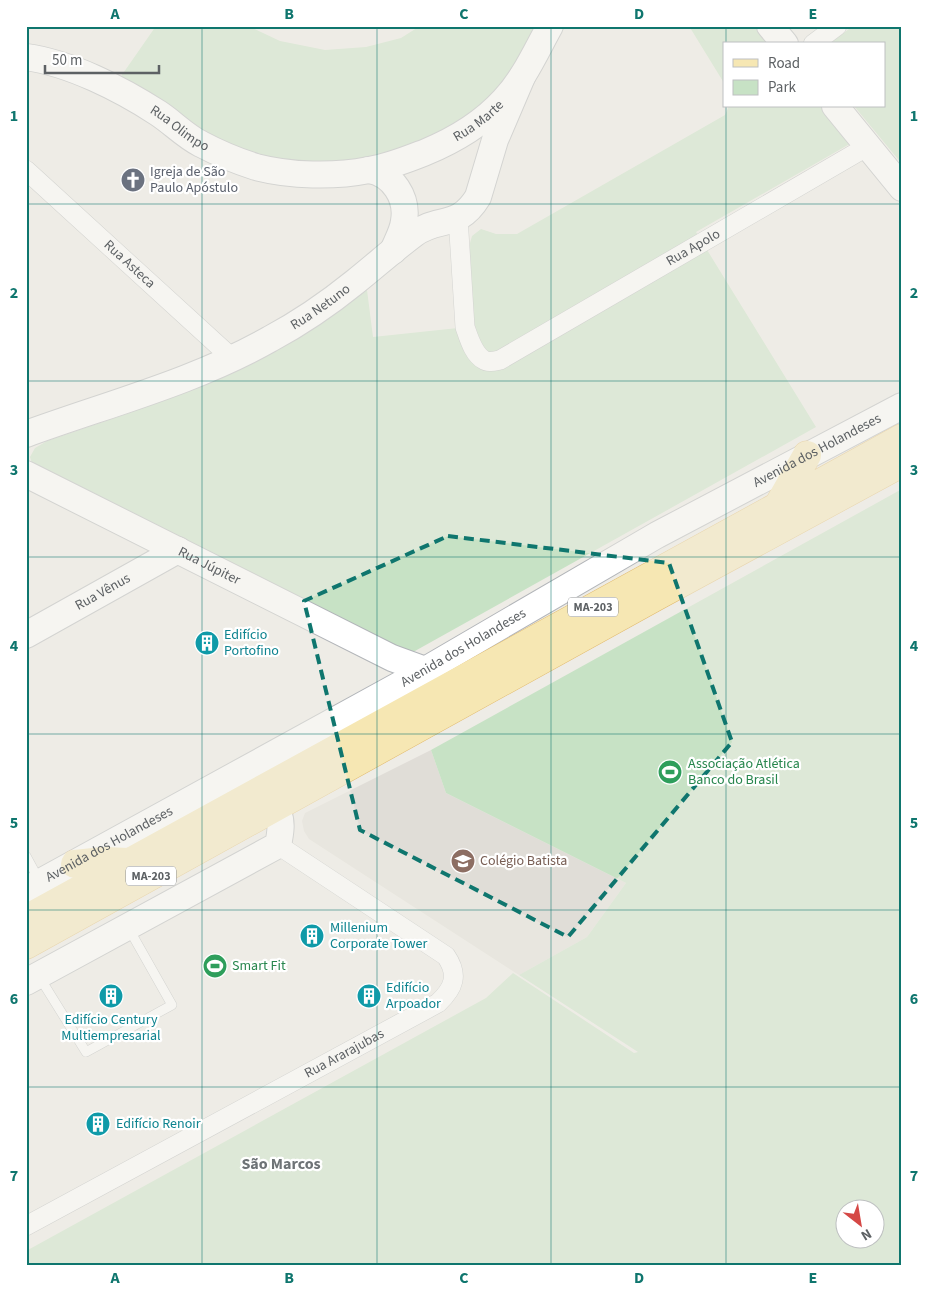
<svg xmlns="http://www.w3.org/2000/svg" width="928" height="1291" viewBox="0 0 928 1291" font-family="'Source Sans 3',sans-serif">
  <rect width="100%" height="100%" fill="#eeece6"/>
  <path fill="#e0ddd7" d="M 431,750 L 446,793 L 626,883 L 587,937 L 519,975 L 309,839 L 304,831 L 302,821 L 305,813 Z"/>
  <path fill="#c7e2c5" fill-rule="evenodd" d="M 156,26 L 248,26 L 280,41 L 325,50 L 366,47 L 401,38 L 420,26 L 542,26 L 483,110 L 371,166 L 323,170 L 230,150 L 117,82 Z
    M 689,26 L 760,26 L 774,44 L 724,44 L 724,83 Z
    M 853,26 L 902,26 L 902,164 L 854,106 L 884,106 L 884,44 L 829,44 Z
    M 729,106 L 824,106 L 853,142 L 696,232 L 816,427 L 406,656 L 34,470 L 30,457 L 35,448 L 47,441 L 132,412 L 237,365 L 337,311 L 367,290 L 373,337 L 458,328 L 468,250 L 472,236 L 481,229 L 496,234 L 517,234 L 725,115 Z
    M 902,489 L 902,1265 L 26,1265 L 26,1251 L 486,998 L 513,973 L 634,1053 L 638,1052 L 519,975 L 587,937 L 626,883 L 446,793 L 431,750 ZM 876,1208 L 876,1238 L 846,1238 L 846,1208 Z"/>
  <g fill="none" stroke-linecap="round" stroke-linejoin="round">
    <defs>
      <path id="lane" d="M 26,856 L 39,880
        M 40,978 L 86,1052 L 172,1005 L 129,929"/>
      <g id="street">
        <path d="M 813,44 L 837,26"/>
        <path id="s1" d="M 26,170 L 233,359"/>
        <path id="s2" d="M 458,217 L 465,327 C 469,338 473,354 484,360 C 488,363 495,361 500,360 L 868,146"/>
        <path id="s3" d="M 26,1226 L 438,1003 C 454,988 459,975 446,956 L 278,845"/>
      </g>
      <g id="secondary">
        <path d="M 770,26 L 785,44"/>
        <path id="s4" d="M 26,57 C 70,63 121,89 158,113 C 172,122 185,136 201,144 C 218,153 237,161 256,167 C 291,176 334,177 369,170 C 389,167 408,159 426,152 C 455,140 483,123 504,100 C 524,79 536,51 550,26"/>
        <path d="M 835,106 L 902,188"/>
        <path d="M 369,170 C 393,174 408,198 404,221 C 403,231 397,241 393,251"/>
        <path id="s5" d="M 26,434 C 108,404 194,382 270,339 C 300,323 329,303 355,282 C 375,266 394,249 414,234 C 438,216 458,230 478,197 L 495,140 L 522,77"/>
        <path id="s6" d="M 26,474 L 392,658 L 425,670"/>
        <path id="s7" d="M 26,635 L 178,550"/>
        <path id="s8" d="M 26,890 L 403,683 L 657,535 L 902,406"/>
        <path d="M 26,982 L 278,845 C 284,817 281,809 257,793"/>
      </g>
      <path id="primary" d="M 778,506 L 807,455
        M 75,864 L 103,861 L 129,862
        M 26,919 L 902,438
        M 26,945 L 657,596 L 902,463"/>
    </defs>
    <use href="#lane" stroke="#b3b6b9" stroke-width="10"/>
    <use href="#street" stroke="#b3b6b9" stroke-width="20"/>
    <use href="#secondary" stroke="#b2b5b9" stroke-width="28"/>
    <use href="#primary" stroke="#e1b96c" stroke-width="29"/>
    <use href="#lane" stroke="#fff" stroke-width="9"/>
    <use href="#street" stroke="#fff" stroke-width="19"/>
    <use href="#secondary" stroke="#fff" stroke-width="26"/>
    <use href="#primary" stroke="#f6e7b3" stroke-width="28"/>
  </g>
  <path d="M0 0H928V1291H0ZM 448,536 L 669,563 L 732,742 L 568,937 L 360,830 L 304,601 Z" fill="#eeece6" fill-opacity=".55" fill-rule="evenodd"/>
  <path fill="none" stroke="#0f766e" stroke-width="4" stroke-dasharray="10 6" stroke-linejoin="round" d="M 448,536 L 669,563 L 732,742 L 568,937 L 360,830 L 304,601 Z"/>
  <path fill="none" stroke="#0f766e" stroke-width="1" stroke-opacity="0.55" d="M 202,26 L 202,1265M 377,26 L 377,1265M 551,26 L 551,1265M 726,26 L 726,44M 726,106 L 726,1265M 26,204 L 902,204M 26,381 L 902,381M 26,557 L 902,557M 26,734 L 902,734M 26,910 L 902,910M 26,1087 L 902,1087"/>
  <defs>
    <symbol id="church-disc" viewBox="-11 -11 22 22"><circle r="9.5" fill="#6b7280" stroke="#fff"/><path d="M-1.2-6h2.4v3.5h3.3v2.4h-3.3V6h-2.4V-.1h-3.3v-2.4h3.3Z" fill="#fff"/></symbol>
    <symbol id="building-disc" viewBox="-11 -11 22 22"><circle r="9.5" fill="#0f9aa8" stroke="#fff"/><path d="M-4-6H4V6H1V3H-1V6H-4ZM-2.5-4.3h1.7v1.8h-1.7ZM.8-4.3h1.7v1.8H.8ZM-2.5-1h1.7V.8h-1.7ZM.8-1h1.7V.8H.8Z" fill="#fff"/></symbol>
    <symbol id="stadium-disc" viewBox="-11 -11 22 22"><circle r="9.5" fill="#2e9e5b" stroke="#fff"/><path d="M0-5a6.5 5 0 1 0 0 10a6.5 5 0 1 0 0-10ZM-3.5-1.8h7v3.6h-7Z" fill="#fff"/></symbol>
    <symbol id="school-disc" viewBox="-11 -11 22 22"><circle r="9.5" fill="#8d6e63" stroke="#fff"/><path d="M0-5L7-2L0 1L-7-2ZM-4 1L0 2.5L4 1V4Q0 6-4 4Z" fill="#fff"/></symbol>
  </defs>
  <g fill-rule="evenodd">
    <use href="#church-disc" x="119" y="166" width="28" height="28"/>
    <use href="#building-disc" x="193" y="629" width="28" height="28"/>
    <use href="#stadium-disc" x="656" y="758" width="28" height="28"/>
    <use href="#school-disc" x="449" y="847" width="28" height="28"/>
    <use href="#building-disc" x="298" y="922" width="28" height="28"/>
    <use href="#stadium-disc" x="201" y="952" width="28" height="28"/>
    <use href="#building-disc" x="97" y="982" width="28" height="28"/>
    <use href="#building-disc" x="355" y="982" width="28" height="28"/>
    <use href="#building-disc" x="84" y="1110" width="28" height="28"/>
  </g>
  <g text-anchor="middle" dominant-baseline="central" stroke-width="4.5" stroke-linejoin="round" paint-order="stroke">
    <g fill="#fff" stroke="#8e9092" stroke-width="1">
      <rect x="568" y="597.5" width="50" height="19" rx="4"/>
      <rect x="126" y="866.5" width="50" height="19" rx="4"/>
    </g>
    <g font-size="12" font-weight="bold" fill="#5d6164">
      <text x="593" y="607">MA-203</text>
      <text x="151" y="876">MA-203</text>
    </g>
    <g font-size="14" fill="#5d6164" stroke="#fff">
      <text stroke="none"><textPath href="#s4" startOffset="492">Rua Marte</textPath></text>
      <text stroke="none"><textPath href="#s4" startOffset="171">Rua Olimpo</textPath></text>
      <text stroke="none"><textPath href="#s2" startOffset="389">Rua Apolo</textPath></text>
      <text stroke="none"><textPath href="#s1" startOffset="140">Rua Asteca</textPath></text>
      <text stroke="none"><textPath href="#s5" startOffset="322">Rua Netuno</textPath></text>
      <text stroke="none"><textPath href="#s8" startOffset="905">Avenida dos Holandeses</textPath></text>
      <text stroke="none"><textPath href="#s6" startOffset="205">Rua Júpiter</textPath></text>
      <text stroke="none"><textPath href="#s7" startOffset="88">Rua Vênus</textPath></text>
      <text stroke="none"><textPath href="#s8" startOffset="500">Avenida dos Holandeses</textPath></text>
      <text stroke="none"><textPath href="#s8" startOffset="95">Avenida dos Holandeses</textPath></text>
      <text stroke="none"><textPath href="#s3" startOffset="362">Rua Ararajubas</textPath></text>
    </g>
    <g font-size="14" fill="#5b616d" stroke="#fff" text-anchor="start">
      <text x="150" y="172">Igreja de São<tspan x="150" dy="16">Paulo Apóstulo</tspan></text>
    </g>
    <g font-size="14" fill="#0d838f" stroke="#fff" text-anchor="start">
      <text x="224" y="635">Edifício<tspan x="224" dy="16">Portofino</tspan></text>
      <text x="330" y="928">Millenium<tspan x="330" dy="16">Corporate Tower</tspan></text>
      <text x="386" y="988">Edifício<tspan x="386" dy="16">Arpoador</tspan></text>
      <text x="111" y="1020" text-anchor="middle">Edifício Century<tspan x="111" dy="16">Multiempresarial</tspan></text>
      <text x="116" y="1124">Edifício Renoir</text>
    </g>
    <g font-size="14" fill="#27864d" stroke="#fff" text-anchor="start">
      <text x="688" y="764">Associação Atlética<tspan x="688" dy="16">Banco do Brasil</tspan></text>
      <text x="232" y="966">Smart Fit</text>
    </g>
    <g font-size="14" fill="#785e54" stroke="#fff" text-anchor="start">
      <text x="480" y="861">Colégio Batista</text>
    </g>
    <g font-size="16" font-weight="bold" fill="#6e7376" stroke="#fff">
      <text x="281" y="1164">São Marcos</text>
    </g>
  </g>
  <rect width="928" height="1291" fill="none" stroke="#ffffff" stroke-width="55"/>
  <rect x="723" y="42" width="162" height="65" fill="#ffffff" stroke="#bec0c1"/>
  <rect x="733" y="59" width="25" height="8" fill="#f6e7b3" stroke="#bec0c1"/>
  <text x="768" y="68" font-size="15" fill="#5d6164">Road</text>
  <rect x="733" y="80" width="25" height="15" fill="#c7e2c5" stroke="#bec0c1"/>
  <text x="768" y="92" font-size="15" fill="#5d6164">Park</text>
  <g transform="translate(860 1224) rotate(149)"><circle r="24" fill="#ffffff" stroke="#bec0c1"/>
  <path d="M0-4L9 19L0 12L-9 19Z" fill="#d54845"/>
  <text y="-8" font-size="14" font-weight="bold" text-anchor="middle" fill="#5d6164">N</text>
  </g>
  <path d="M45 65v8h114v-8" fill="none" stroke="#5d6164" stroke-width="2.5"/>
  <text x="52" y="65" font-size="15" fill="#5d6164" stroke="#ffffff" stroke-width="4" paint-order="stroke">50 m</text>
  <rect x="28" y="28" width="872" height="1236" fill="none" stroke="#0f766e" stroke-width="2"/>
  <g font-size="16" text-anchor="middle" font-weight="bold" fill="#0f766e">
    <text x="115" y="19">A</text>
    <text x="289" y="19">B</text>
    <text x="464" y="19">C</text>
    <text x="639" y="19">D</text>
    <text x="813" y="19">E</text>
    <text x="14" y="121">1</text>
    <text x="914" y="121">1</text>
    <text x="14" y="298">2</text>
    <text x="914" y="298">2</text>
    <text x="14" y="475">3</text>
    <text x="914" y="475">3</text>
    <text x="14" y="651">4</text>
    <text x="914" y="651">4</text>
    <text x="14" y="828">5</text>
    <text x="914" y="828">5</text>
    <text x="14" y="1004">6</text>
    <text x="914" y="1004">6</text>
    <text x="14" y="1181">7</text>
    <text x="914" y="1181">7</text>
    <text x="115" y="1283">A</text>
    <text x="289" y="1283">B</text>
    <text x="464" y="1283">C</text>
    <text x="639" y="1283">D</text>
    <text x="813" y="1283">E</text>
  </g>
</svg>
